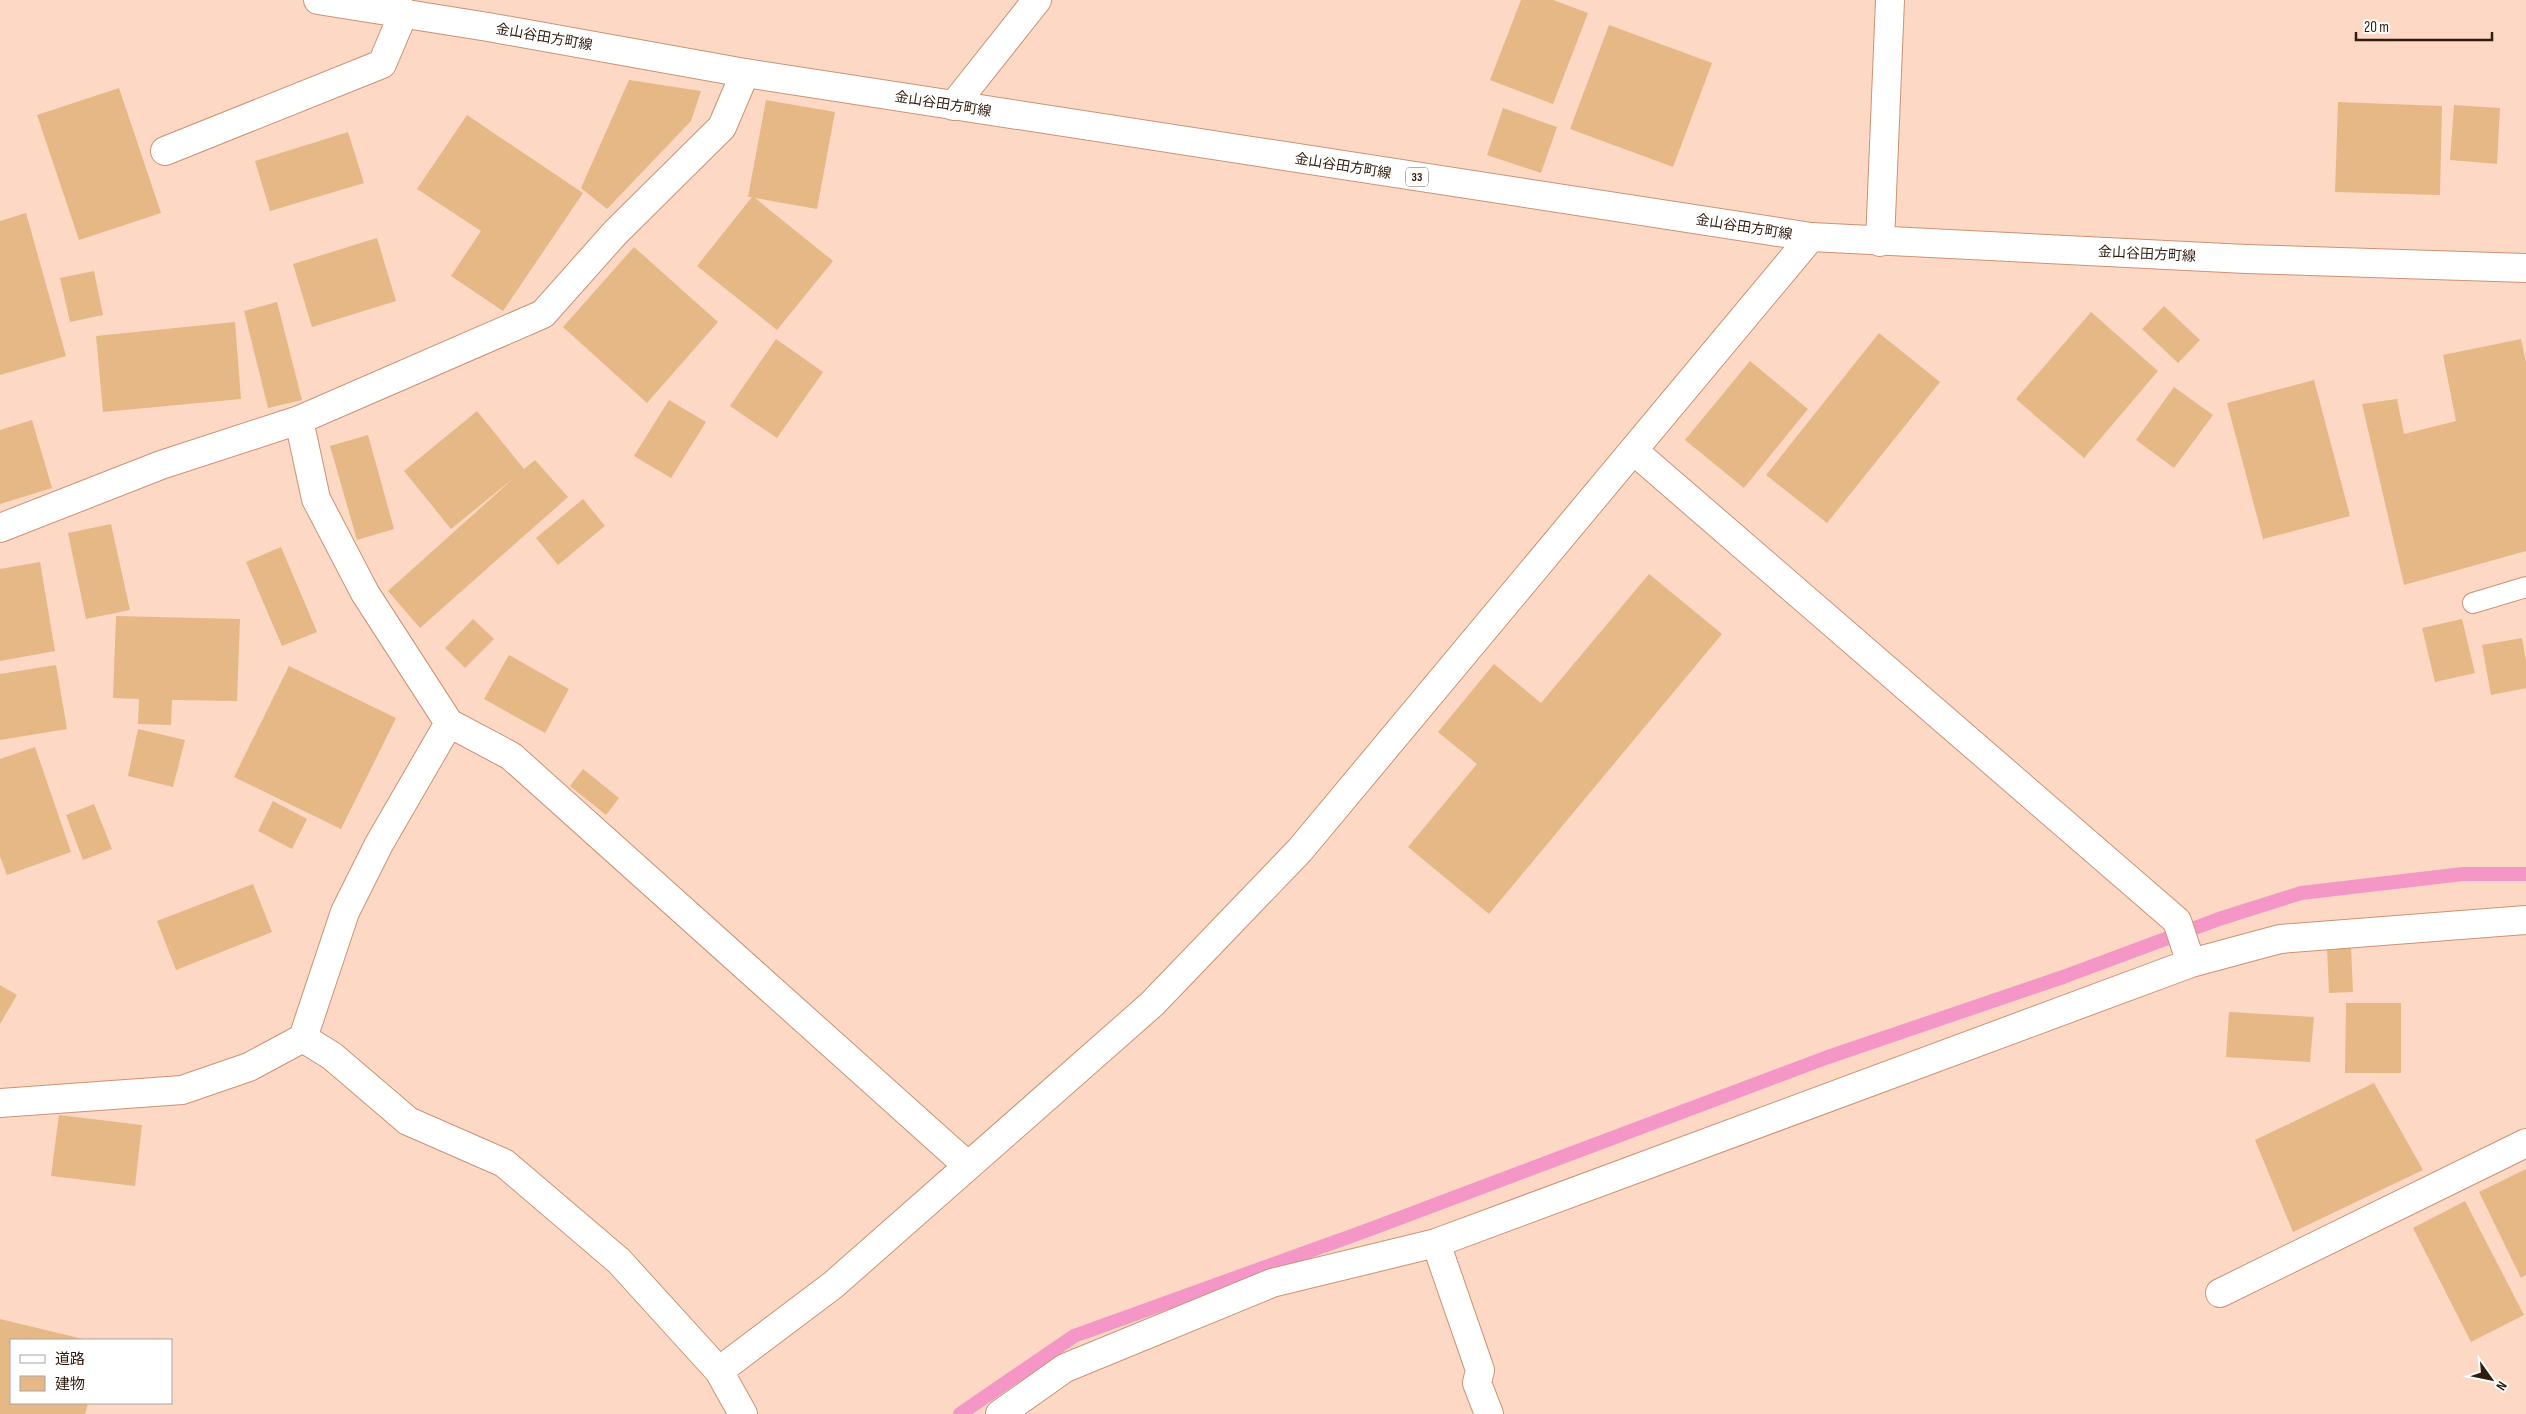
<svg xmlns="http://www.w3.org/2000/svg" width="2526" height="1414" viewBox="0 0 2526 1414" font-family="'Sofia Sans Condensed','Noto Sans JP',sans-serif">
  <rect width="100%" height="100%" fill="#fdd8c4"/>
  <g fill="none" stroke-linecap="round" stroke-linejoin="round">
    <path stroke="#f597c6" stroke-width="14" d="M 960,1414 L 1074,1336 L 1368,1230 L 1828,1057 L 2063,977 L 2219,919 L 2301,893 L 2463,874 L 2526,874"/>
  </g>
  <path fill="#e5b886" d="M 1521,0 L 1553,0 L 1588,13 L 1553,104 L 1490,80 Z
    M 1609,25 L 1712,63 L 1673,167 L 1570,129 Z
    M 629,80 L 701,91 L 691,121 L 607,209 L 581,188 Z
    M 119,88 L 161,213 L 79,240 L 37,115 Z
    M 766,100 L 835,112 L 817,209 L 755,198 L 833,261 L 777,330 L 697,266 L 752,197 L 748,197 Z
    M 2338,102 L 2442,106 L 2440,195 L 2335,192 Z
    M 2454,105 L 2500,108 L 2497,164 L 2450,160 Z
    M 1503,108 L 1557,127 L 1541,173 L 1487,155 Z
    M 467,115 L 583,193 L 503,311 L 451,276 L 481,231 L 417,189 Z
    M 348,132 L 364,183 L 270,211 L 255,161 Z
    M 26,213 L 66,356 L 0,375 L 0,221 Z
    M 377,238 L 396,301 L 312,327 L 293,264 Z
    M 634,247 L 718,322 L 647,403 L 563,327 Z
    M 94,271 L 103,315 L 70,322 L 60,278 Z
    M 277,302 L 302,400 L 268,408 L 244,311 Z
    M 2164,306 L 2200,340 L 2178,363 L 2142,329 Z
    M 2091,312 L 2158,371 L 2084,458 L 2016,399 Z
    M 235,322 L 241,399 L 103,412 L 96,336 Z
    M 1879,333 L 1940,382 L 1827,523 L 1766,475 Z
    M 776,339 L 823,372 L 777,438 L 730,406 Z
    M 2521,339 L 2526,362 L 2526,551 L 2404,585 L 2362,404 L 2397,399 L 2404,434 L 2456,421 L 2443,355 Z
    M 1750,361 L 1808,409 L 1744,488 L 1685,440 Z
    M 2314,380 L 2350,516 L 2263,539 L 2227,403 Z
    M 2174,387 L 2213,415 L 2174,468 L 2136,440 Z
    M 669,400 L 706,422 L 671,478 L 634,456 Z
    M 477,411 L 524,469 L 535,460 L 568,497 L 420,628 L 388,591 L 515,477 L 451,529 L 404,471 Z
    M 32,420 L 52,488 L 0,504 L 0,430 Z
    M 368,435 L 394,529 L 357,540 L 330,446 Z
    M 583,499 L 605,526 L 558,565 L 536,538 Z
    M 111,524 L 130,610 L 86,619 L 68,533 Z
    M 281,547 L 317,632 L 282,646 L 246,562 Z
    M 40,562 L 55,651 L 0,661 L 0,569 Z
    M 1649,574 L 1722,634 L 1489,914 L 1408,847 L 1477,764 L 1438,732 L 1494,664 L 1541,703 Z
    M 116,616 L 240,619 L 237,701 L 172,700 L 171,725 L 138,724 L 139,699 L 113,698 Z
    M 473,619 L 494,639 L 465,668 L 445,648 Z
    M 2462,619 L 2475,673 L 2435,682 L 2422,628 Z
    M 2522,638 L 2526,661 L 2526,688 L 2491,695 L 2482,645 Z
    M 509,655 L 569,689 L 545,733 L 484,699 Z
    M 56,665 L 67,729 L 0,740 L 0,674 Z
    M 289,666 L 396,718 L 341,829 L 234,777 Z
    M 138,729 L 185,740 L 173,787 L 128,776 Z
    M 35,747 L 71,852 L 7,875 L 0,856 L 0,759 Z
    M 583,769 L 619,798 L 606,815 L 570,786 Z
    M 273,801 L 307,819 L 292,849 L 258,831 Z
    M 94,804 L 112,849 L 83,860 L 66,815 Z
    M 253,884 L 272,932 L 176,970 L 157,921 Z
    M 2351,946 L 2353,992 L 2329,993 L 2327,948 Z
    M 0,985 L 17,995 L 0,1024 Z
    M 2346,1003 L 2401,1003 L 2401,1073 L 2345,1073 Z
    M 2229,1012 L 2314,1017 L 2310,1062 L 2226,1057 Z
    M 2374,1083 L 2423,1170 L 2293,1232 L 2255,1140 Z
    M 59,1115 L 142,1125 L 135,1186 L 51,1176 Z
    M 2526,1169 L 2526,1275 L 2521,1278 L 2479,1192 Z
    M 2465,1201 L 2524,1315 L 2471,1342 L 2413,1228 Z
    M 0,1319 L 87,1340 L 11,1340 L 11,1403 L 88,1403 L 85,1414 L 0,1414 Z"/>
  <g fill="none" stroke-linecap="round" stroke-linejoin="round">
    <defs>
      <path id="lane" d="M 2473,603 L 2526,587"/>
      <path id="street" d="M 953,106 L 1037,0
        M 165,151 L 382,64 L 404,12
        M 1880,242 L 1890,0
        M 299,420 L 316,499 L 365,593 L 449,723 L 379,844 L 345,912 L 303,1038 L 332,1056 L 408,1121 L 504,1163 L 619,1261 L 719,1371 L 743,1414
        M 1634,451 L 2177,921 L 2191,963
        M 0,528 L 161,465 L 299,420 L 543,314 L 615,233 L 722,127 L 745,73
        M 449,723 L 511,756 L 968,1166
        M 0,1103 L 182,1090 L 249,1067 L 303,1038
        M 1436,1243 L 1480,1370 L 1477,1383 L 1489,1414
        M 2220,1293 L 2526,1143
        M 719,1371 L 833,1285 L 1152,1004 L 1300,850 L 1811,237
        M 1000,1414 L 1065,1368 L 1272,1283 L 1436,1243 L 2191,963 L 2280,939 L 2526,920"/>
      <path id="primary" d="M 318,0 L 488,27 L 745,73 L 1811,237 L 2246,259 L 2526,268"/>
    </defs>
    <use href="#lane" stroke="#cd9274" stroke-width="22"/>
    <use href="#street" stroke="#cd9274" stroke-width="30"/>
    <use href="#primary" stroke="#cd9274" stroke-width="30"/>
    <use href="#lane" stroke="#fff" stroke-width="20"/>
    <use href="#street" stroke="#fff" stroke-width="28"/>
    <use href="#primary" stroke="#fff" stroke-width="28"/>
  </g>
  <g text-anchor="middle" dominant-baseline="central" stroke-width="4" stroke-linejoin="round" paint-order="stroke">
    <rect fill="#fff" stroke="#706057" stroke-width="1" x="1406" y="167.5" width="22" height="19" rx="4"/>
    <g font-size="12" font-weight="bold" fill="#321c0f">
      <text x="1417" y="177">33</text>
    </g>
    <g font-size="14" fill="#321c0f" stroke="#fff">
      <text transform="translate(544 37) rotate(10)">金山谷田方町線</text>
      <text transform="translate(943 104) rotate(9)">金山谷田方町線</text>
      <text transform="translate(1343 166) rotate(9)">金山谷田方町線</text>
      <text transform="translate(1744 227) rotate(9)">金山谷田方町線</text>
      <text transform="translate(2147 254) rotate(3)">金山谷田方町線</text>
    </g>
  </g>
  <rect x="10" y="1339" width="162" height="65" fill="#ffffff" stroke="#ada49f"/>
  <rect x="20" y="1355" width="25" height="8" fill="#ffffff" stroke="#ada49f"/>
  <text x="55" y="1364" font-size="15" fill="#321c0f">道路</text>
  <rect x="20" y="1376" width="25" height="15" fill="#e5b886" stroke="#ada49f"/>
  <text x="55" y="1389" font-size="15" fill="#321c0f">建物</text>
  <g transform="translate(2491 1379) rotate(123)" stroke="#ffffff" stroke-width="4" paint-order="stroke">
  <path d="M0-4L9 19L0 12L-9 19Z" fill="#321c0f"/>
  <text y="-8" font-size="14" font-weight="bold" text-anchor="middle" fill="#321c0f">N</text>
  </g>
  <path d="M2356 32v8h136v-8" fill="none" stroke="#321c0f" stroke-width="2.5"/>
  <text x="2364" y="32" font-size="15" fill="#321c0f" stroke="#ffffff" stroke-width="4" paint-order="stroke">20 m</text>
</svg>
